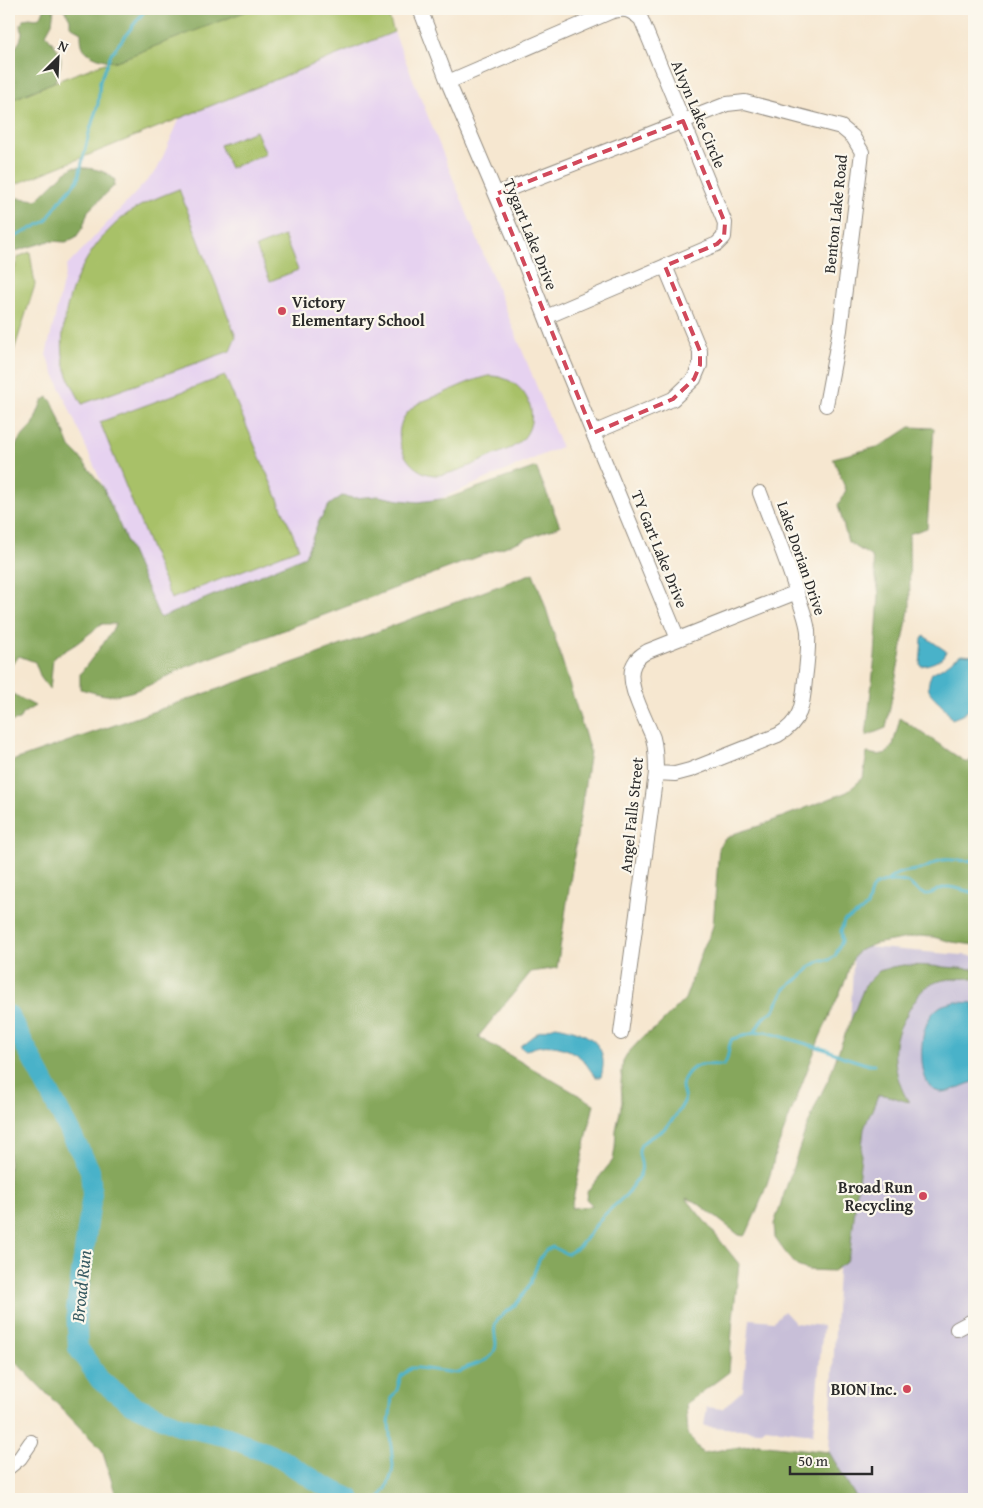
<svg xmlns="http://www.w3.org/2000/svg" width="983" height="1508" viewBox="0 0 983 1508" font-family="'Gentium Book Plus',serif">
  <rect width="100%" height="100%" fill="#fbf7ec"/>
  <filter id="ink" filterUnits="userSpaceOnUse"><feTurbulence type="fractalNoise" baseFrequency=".02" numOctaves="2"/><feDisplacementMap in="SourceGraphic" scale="10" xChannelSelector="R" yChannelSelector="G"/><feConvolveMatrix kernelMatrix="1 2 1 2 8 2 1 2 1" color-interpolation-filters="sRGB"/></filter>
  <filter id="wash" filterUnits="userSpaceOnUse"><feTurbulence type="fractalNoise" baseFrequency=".0096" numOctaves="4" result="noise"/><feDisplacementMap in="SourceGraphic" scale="20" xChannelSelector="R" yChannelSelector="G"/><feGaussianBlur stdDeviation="1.12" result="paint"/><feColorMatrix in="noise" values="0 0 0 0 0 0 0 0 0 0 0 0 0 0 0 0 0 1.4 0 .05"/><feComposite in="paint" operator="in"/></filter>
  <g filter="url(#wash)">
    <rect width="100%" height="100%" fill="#f6e7d0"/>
    <path fill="#e6d2f0" d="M 394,32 L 561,447 L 160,618 L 46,355 L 67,266 L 157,170 L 180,118 Z"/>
    <path fill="#c8bfd8" d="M 854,946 L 974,956 L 974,1499 L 857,1499 L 829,1452 Z
      M 784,1311 L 795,1323 L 823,1326 L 813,1434 L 765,1428 L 758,1431 L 704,1426 L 707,1407 L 722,1409 L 743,1390 L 750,1319 L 774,1321 Z"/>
    <path fill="#a8c167" stroke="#6a7649" d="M 249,9 L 386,9 L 394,32 L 9,187 L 9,101 L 54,82 Z
      M 256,131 L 266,154 L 230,168 L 220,145 Z
      M 179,189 L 236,337 L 230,351 L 82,404 C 75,391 67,377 64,362 C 62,352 62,341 63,332 C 67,285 90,243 127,214 C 143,203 161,196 179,189 Z
      M 284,236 L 298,270 L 270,281 L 256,247 Z
      M 30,252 L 35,285 L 9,366 L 9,287 L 18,257 Z
      M 225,376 L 299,548 L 171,599 L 100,422 Z
      M 488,376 C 530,375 549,428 511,448 C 493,455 457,474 439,475 C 406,477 385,432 411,409 C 419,401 432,398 442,394 C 457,387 472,380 488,376 Z"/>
    <path fill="#86a75c" stroke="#586944" d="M 44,9 L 54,9 L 52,23 L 46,34 C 55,48 65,52 59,70 C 58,75 57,78 54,82 L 9,101 L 9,57 L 20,41 L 22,33 L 21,25 L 24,19 L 30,18 L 36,19 L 42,15 Z
      M 64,9 L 252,9 L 114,62 C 104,60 90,57 84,49 C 81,44 81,38 81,32 L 70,26 L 70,19 Z
      M 73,167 C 88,168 104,168 115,180 L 114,186 L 88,211 L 83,227 L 76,237 L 66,242 L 49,241 L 9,253 L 9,197 L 37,200 L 63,174 Z
      M 48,397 L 53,403 L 70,447 L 78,455 L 103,487 L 160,618 L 305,556 L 319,521 L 329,505 L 342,496 L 354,498 L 378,496 L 400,500 L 418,502 L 448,498 L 536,467 L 560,526 L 186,667 C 163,678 138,694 112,695 C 102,696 90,691 80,689 L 80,674 L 105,641 L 116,624 L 102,624 L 76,644 L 53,658 L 50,690 L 41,678 L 35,662 L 19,656 L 9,668 L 9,457 L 19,440 L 33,425 L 42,401 Z
      M 910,427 L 934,428 L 927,528 L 909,534 L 910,605 L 886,728 L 866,736 L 875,656 L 879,594 L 872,557 L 848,542 L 838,505 L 846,490 L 833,458 L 881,446 Z
      M 533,573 L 543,599 L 590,751 L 557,968 L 531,972 L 478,1037 L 594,1104 L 571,1208 L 593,1206 L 586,1199 L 587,1192 L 613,1160 L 615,1148 L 616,1130 L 622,1102 L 621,1082 L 623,1061 L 627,1054 L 644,1036 L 656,1028 L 685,999 L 704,946 L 709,937 L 713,926 L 719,846 L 725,839 L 736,833 L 759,826 L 847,792 L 863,778 L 867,753 L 878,755 L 887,753 L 893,745 L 900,718 L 967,763 L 974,757 L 974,945 L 952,942 L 933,937 L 919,936 L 875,944 L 858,951 L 850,964 L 846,979 L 820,1037 L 775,1154 C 770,1182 758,1207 747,1233 L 744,1236 L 739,1235 L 696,1202 L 686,1198 L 739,1264 L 733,1318 L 729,1372 L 686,1404 L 688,1434 L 702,1453 L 758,1444 L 829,1452 L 857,1499 L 117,1499 L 102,1450 L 9,1355 L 9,762 L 315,655 Z
      M 9,692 L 35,706 L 22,714 L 19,720 L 9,722 Z
      M 904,965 C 928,965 951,968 974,969 L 974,978 C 957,979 940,977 925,988 C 918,994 914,1002 909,1010 C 905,1018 900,1026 897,1035 C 891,1055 897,1085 909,1102 C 899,1100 889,1094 878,1095 C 874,1107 868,1117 864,1129 L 850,1252 L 845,1263 L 833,1271 L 808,1270 L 797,1266 L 785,1252 L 775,1238 L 774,1224 L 803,1137 L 818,1100 L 829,1078 L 840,1047 L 865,985 L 879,971 L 892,967 Z"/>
    <path fill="#4ab2c9" stroke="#3a6e7a" d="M 924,636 L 946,651 C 943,661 931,664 921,666 L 920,665 L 922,639 Z
      M 961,654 L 974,655 L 974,706 L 962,715 L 952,719 C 949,715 946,709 942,705 C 930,693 924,691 932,673 L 945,666 Z
      M 955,1002 L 974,1003 L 974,1082 C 964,1084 953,1092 941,1092 C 919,1091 920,1047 924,1032 C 926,1024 931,1013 937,1009 C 942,1004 948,1004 955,1002 Z
      M 556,1026 C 584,1031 611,1042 601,1077 L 596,1077 C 591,1072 588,1066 584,1061 C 573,1049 555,1044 540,1046 C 534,1047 530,1050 524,1050 L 520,1046 L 538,1032 Z"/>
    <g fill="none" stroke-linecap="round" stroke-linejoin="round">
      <path stroke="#4ab2c9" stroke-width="3" d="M 9,240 L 46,221 L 59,202 L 78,180 L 89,133 L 98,104 L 100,81 L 111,54 L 146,9
        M 886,882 C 903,867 907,874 925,868 C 932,865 936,861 943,860 C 953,859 964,862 974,860
        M 754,1033 L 766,1032 L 827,1050 L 844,1057 L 866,1064 L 875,1064
        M 379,1499 L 387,1487 L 392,1473 L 393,1466 L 389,1424 L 392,1397 L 397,1390 L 401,1376 L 411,1368 L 418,1368 L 456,1373 C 461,1371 465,1368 470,1366 C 482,1362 496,1359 496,1343 C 495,1335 493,1328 497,1321 C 501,1314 509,1311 514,1306 C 521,1300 525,1291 530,1284 C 536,1271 538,1251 553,1247 L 567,1254 L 579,1247 L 602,1217 L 627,1194 C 630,1186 639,1180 641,1171 C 644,1162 635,1154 641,1145 C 645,1139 654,1136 660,1132 C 669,1126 679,1112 684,1102 C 686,1096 682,1092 682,1086 C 682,1081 687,1073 691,1070 C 701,1061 712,1066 724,1065 C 730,1057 727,1047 732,1039 L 754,1033 L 763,1018 L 773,1011 L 785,989 L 805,973 L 811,966 L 822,960 L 829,960 L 835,956 L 842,941 L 841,931 L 844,921 C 851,916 862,913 867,906 C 871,899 868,890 876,885 C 885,881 901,879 910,884 C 915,888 919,894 926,894 C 934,895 939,887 948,887 C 957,887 965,892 974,892"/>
      <path stroke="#4ab2c9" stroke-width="20" d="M 9,1015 L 90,1170 L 92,1194 L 76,1310 L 78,1348 L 100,1380 L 131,1404 L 180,1426 L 228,1437 L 279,1458 L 323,1485 L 351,1499"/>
    </g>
  </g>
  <g filter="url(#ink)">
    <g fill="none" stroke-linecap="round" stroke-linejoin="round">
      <defs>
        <path id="minor" d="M 420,9 L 448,82 L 515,239 L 564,363 L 678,639
          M 448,82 L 610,12 C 625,8 629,9 641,19 L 725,223 L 724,237 L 717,244 L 546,317
          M 496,194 L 727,104 L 745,102 L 841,127 L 853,137 L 862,152 L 840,330 L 826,405
          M 593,433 L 673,399 L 694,379 L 700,365 L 700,351 L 665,266
          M 656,773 L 675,774 L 690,770 L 778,735 C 801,722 803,705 805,680 C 807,664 809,647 808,631 C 806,616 800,604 796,590 C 786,557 772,525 760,493
          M 621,1033 L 656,773 C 656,762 656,749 653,738 C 646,719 624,682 634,664 C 637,657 643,654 648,651 L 797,592
          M 957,1329 L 974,1320
          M 9,1467 L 20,1458 L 31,1442"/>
      </defs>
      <use href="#minor" stroke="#90897e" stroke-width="16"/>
      <use href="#minor" stroke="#fff" stroke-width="14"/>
    </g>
  </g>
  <path fill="none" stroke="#d1495b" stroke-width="4" stroke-dasharray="10 6" stroke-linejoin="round" d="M 683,121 L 725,223 L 724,237 L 717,244 L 665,266 L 700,351 L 700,365 L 694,379 L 673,399 L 593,433 L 496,194 Z"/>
  <g fill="#d1495b" stroke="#fbf7ec" stroke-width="2">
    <circle cx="282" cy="311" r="5"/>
    <circle cx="923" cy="1196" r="5"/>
    <circle cx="907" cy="1389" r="5"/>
  </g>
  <g text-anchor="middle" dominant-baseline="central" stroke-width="4.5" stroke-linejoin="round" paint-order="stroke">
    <g font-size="16" fill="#2b2b2b" stroke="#fbf7ec">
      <text transform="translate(699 114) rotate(67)">Alvyn Lake Circle</text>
      <text transform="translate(835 214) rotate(-84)">Benton Lake Road</text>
      <text transform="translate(531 234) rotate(68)">Tygart Lake Drive</text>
      <text transform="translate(660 549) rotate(68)">TY Gart Lake Drive</text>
      <text transform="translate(802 558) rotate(71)">Lake Dorian Drive</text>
      <text transform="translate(631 815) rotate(-84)">Angel Falls Street</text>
    </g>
    <g font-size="16" font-weight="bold" fill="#2b2b2b" stroke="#fbf7ec" text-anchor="end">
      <text x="292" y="302" text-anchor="start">Victory<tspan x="292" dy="18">Elementary School</tspan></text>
      <text x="913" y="1187">Broad Run<tspan x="913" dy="18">Recycling</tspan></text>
      <text x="897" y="1389">BION Inc.</text>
    </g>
    <g font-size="18" font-style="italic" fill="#365a62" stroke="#fbf7ec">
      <text transform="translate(81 1286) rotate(-84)">Broad Run</text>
    </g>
  </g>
  <rect width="983" height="1508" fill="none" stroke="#fbf7ec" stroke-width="30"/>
  <g transform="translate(58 58) rotate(24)" stroke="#fbf7ec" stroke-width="4" paint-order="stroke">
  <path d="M0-4L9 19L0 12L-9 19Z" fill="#2b2b2b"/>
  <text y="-8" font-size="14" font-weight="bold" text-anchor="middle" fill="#2b2b2b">N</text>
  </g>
  <path d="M790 1466v8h82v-8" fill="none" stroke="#2b2b2b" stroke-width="2.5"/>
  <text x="798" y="1466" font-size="15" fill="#2b2b2b" stroke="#fbf7ec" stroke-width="4" paint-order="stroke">50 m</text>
</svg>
